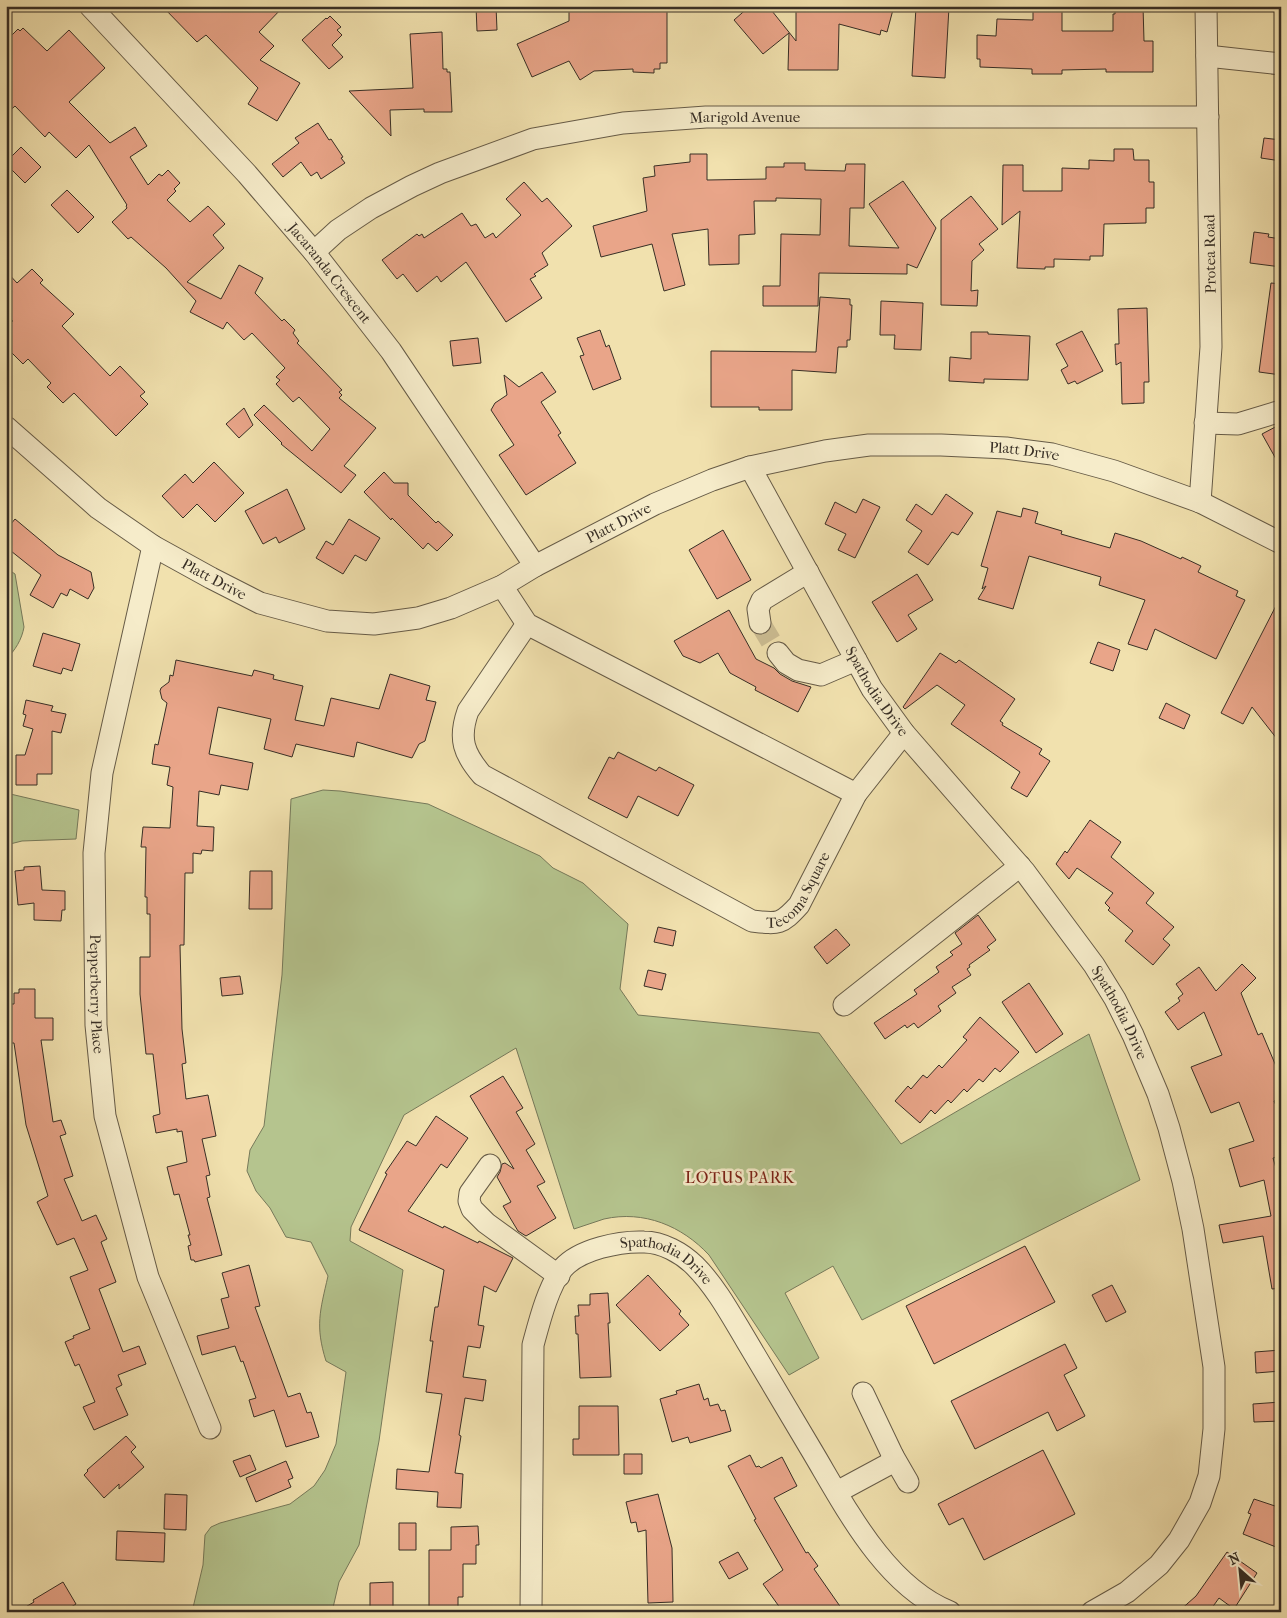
<svg xmlns="http://www.w3.org/2000/svg" width="1287" height="1618" viewBox="0 0 1287 1618" font-family="'IM FELL French Canon',serif">
  <rect width="100%" height="100%" fill="#f1e1ae"/>
  <filter id="stains"><feTurbulence type="fractalNoise" baseFrequency=".004" numOctaves="4"/><feColorMatrix values="0 0 0 0 .2 0 0 0 0 .09 0 0 0 0 .02 0 0 0 .5 -.17"/></filter>
  <radialGradient id="worn" r=".72"><stop offset=".6" stop-color="#630" stop-opacity="0"/><stop offset="1" stop-color="#630" stop-opacity=".3"/></radialGradient>
  <path fill="#b5c48e" stroke="#76795a" d="M 6,568 L 15,574 L 24,627 C 22,639 15,651 6,659 Z
    M 323,790 L 340,791 L 428,804 L 540,856 L 553,868 L 583,883 L 628,924 L 620,989 L 638,1015 L 819,1033 L 901,1144 L 1089,1034 L 1140,1180 L 862,1320 L 833,1266 L 785,1293 L 819,1358 L 789,1375 L 709,1255 C 682,1226 644,1210 604,1219 C 594,1222 584,1226 574,1229 L 516,1048 L 404,1115 L 351,1227 L 350,1241 L 403,1270 L 379,1441 L 359,1545 L 339,1582 L 332,1612 L 192,1612 L 203,1565 L 205,1535 L 211,1527 L 220,1523 L 290,1504 L 314,1486 L 325,1470 L 336,1444 L 346,1372 L 326,1361 C 315,1326 320,1311 328,1276 L 311,1242 L 286,1237 L 270,1208 L 256,1191 L 247,1171 L 250,1150 L 264,1126 L 282,975 L 291,799 Z
    M 6,793 L 79,810 L 76,839 L 22,841 L 6,845 Z"/>
  <path fill="#e9a589" stroke="#372e25" d="M 162,6 L 284,6 L 259,32 L 274,46 L 260,60 L 300,83 L 277,121 L 248,104 L 258,88 L 206,35 L 197,42 Z
    M 476,6 L 496,6 L 497,30 L 477,31 Z
    M 569,6 L 667,6 L 667,63 L 660,63 L 660,69 L 654,69 L 654,73 L 633,72 L 633,69 L 594,71 L 580,80 L 569,61 L 532,77 L 517,44 L 569,21 Z
    M 750,6 L 768,6 L 796,41 L 796,6 L 894,6 L 887,32 L 881,30 L 880,35 L 839,24 L 838,70 L 788,70 L 789,33 L 763,54 L 734,20 Z
    M 1033,6 L 1062,6 L 1062,31 L 1113,31 L 1113,14 L 1115,14 L 1115,6 L 1143,6 L 1144,41 L 1153,41 L 1153,72 L 1106,72 L 1106,69 L 1062,70 L 1062,74 L 1032,74 L 1032,69 L 980,67 L 980,59 L 977,59 L 977,35 L 996,36 L 997,19 L 1033,20 Z
    M 916,7 L 949,7 L 945,78 L 912,76 Z
    M 330,16 L 341,27 L 337,30 L 342,35 L 332,45 L 343,57 L 329,69 L 302,40 L 326,18 L 327,19 Z
    M 23,28 L 47,51 L 69,30 L 105,68 L 69,102 L 110,143 L 135,127 L 147,146 L 130,157 L 148,185 L 159,174 L 162,176 L 168,170 L 180,183 L 174,189 L 176,191 L 167,200 L 190,222 L 208,206 L 225,224 L 213,235 L 224,248 L 187,282 L 221,299 L 239,265 L 263,278 L 255,293 L 282,321 L 284,319 L 295,330 L 293,333 L 299,341 L 297,343 L 342,390 L 339,392 L 342,395 L 339,398 L 376,428 L 344,466 L 356,475 L 341,493 L 281,444 L 282,443 L 254,415 L 264,405 L 312,451 L 330,429 L 299,397 L 293,402 L 276,384 L 280,380 L 276,377 L 285,368 L 252,333 L 244,340 L 227,322 L 223,329 L 190,312 L 196,301 L 166,268 L 131,237 L 128,239 L 112,222 L 127,208 L 126,206 L 127,205 L 89,145 L 76,158 L 49,132 L 45,137 L 15,106 L 6,114 L 6,37 L 11,36 L 18,29 L 20,31 Z
    M 442,32 L 443,69 L 447,69 L 447,72 L 450,72 L 452,112 L 424,112 L 424,109 L 390,110 L 391,136 L 349,91 L 413,88 L 410,34 Z
    M 318,123 L 329,140 L 331,139 L 343,157 L 341,158 L 345,163 L 321,179 L 317,172 L 311,176 L 301,162 L 283,177 L 272,164 L 299,143 L 295,138 Z
    M 1264,138 L 1281,140 L 1281,161 L 1261,158 Z
    M 21,147 L 41,167 L 25,183 L 6,164 L 6,162 Z
    M 1114,149 L 1133,149 L 1134,160 L 1149,160 L 1149,182 L 1154,182 L 1154,208 L 1146,208 L 1146,223 L 1104,224 L 1103,256 L 1090,256 L 1090,260 L 1054,259 L 1054,267 L 1045,267 L 1045,269 L 1017,268 L 1020,211 L 1002,225 L 1003,165 L 1023,165 L 1023,191 L 1062,191 L 1062,168 L 1089,169 L 1089,160 L 1114,161 Z
    M 690,154 L 707,154 L 707,180 L 766,179 L 766,167 L 784,167 L 784,163 L 805,163 L 805,170 L 845,171 L 846,164 L 865,164 L 864,208 L 850,208 L 849,246 L 899,248 L 869,204 L 903,181 L 936,228 L 917,268 L 907,264 L 907,274 L 819,273 L 818,306 L 763,306 L 763,286 L 780,286 L 781,234 L 820,235 L 821,199 L 776,198 L 776,201 L 754,201 L 755,234 L 739,235 L 739,264 L 709,265 L 708,229 L 672,234 L 685,285 L 664,291 L 652,244 L 601,257 L 593,226 L 647,211 L 643,178 L 655,176 L 654,166 L 690,162 Z
    M 524,182 L 542,202 L 547,198 L 572,226 L 542,253 L 548,265 L 534,274 L 536,276 L 530,279 L 542,298 L 506,322 L 466,262 L 441,282 L 437,276 L 417,292 L 403,274 L 397,279 L 382,260 L 417,234 L 419,236 L 422,234 L 424,238 L 462,213 L 471,226 L 476,224 L 485,238 L 493,233 L 496,238 L 521,215 L 506,199 Z
    M 67,190 L 94,217 L 78,233 L 51,205 Z
    M 971,196 L 998,229 L 979,244 L 984,250 L 972,261 L 971,291 L 978,290 L 977,306 L 941,305 L 941,220 Z
    M 1254,232 L 1269,234 L 1268,237 L 1281,239 L 1281,267 L 1250,263 Z
    M 32,269 L 43,280 L 40,283 L 74,314 L 62,326 L 110,376 L 120,366 L 145,392 L 140,396 L 148,404 L 116,436 L 74,393 L 63,403 L 47,387 L 51,383 L 28,359 L 23,364 L 6,347 L 6,327 L 13,321 L 6,314 L 6,271 L 17,283 Z
    M 1271,283 L 1281,284 L 1281,375 L 1259,372 Z
    M 820,297 L 850,299 L 850,305 L 852,305 L 850,340 L 847,340 L 847,347 L 838,347 L 836,373 L 792,370 L 792,410 L 759,410 L 759,407 L 711,407 L 711,351 L 816,352 Z
    M 881,301 L 923,303 L 921,350 L 894,349 L 895,335 L 880,335 Z
    M 1147,308 L 1149,382 L 1144,382 L 1144,403 L 1122,404 L 1121,362 L 1116,365 L 1115,344 L 1119,344 L 1118,309 Z
    M 600,330 L 606,347 L 609,345 L 621,379 L 593,390 L 580,356 L 584,355 L 577,338 Z
    M 1082,331 L 1103,371 L 1077,384 L 1075,381 L 1068,384 L 1061,370 L 1068,366 L 1056,344 Z
    M 971,332 L 988,332 L 988,334 L 1030,336 L 1028,380 L 984,379 L 984,383 L 949,381 L 950,357 L 971,359 Z
    M 478,338 L 481,363 L 453,366 L 450,341 Z
    M 542,372 L 556,392 L 541,402 L 561,433 L 558,435 L 576,463 L 526,495 L 499,455 L 514,445 L 491,410 L 495,403 L 507,395 L 504,375 L 519,387 Z
    M 244,408 L 253,425 L 239,438 L 226,424 Z
    M 1281,424 L 1281,468 L 1262,434 Z
    M 214,462 L 244,493 L 215,522 L 197,504 L 183,518 L 162,496 L 185,474 L 193,483 Z
    M 384,472 L 394,483 L 408,483 L 408,495 L 436,523 L 438,521 L 453,535 L 437,551 L 428,543 L 423,549 L 392,518 L 391,520 L 364,492 Z
    M 287,489 L 305,529 L 279,543 L 276,537 L 263,544 L 245,511 Z
    M 946,494 L 973,513 L 958,535 L 952,532 L 928,565 L 908,552 L 922,531 L 906,520 L 916,504 L 932,515 Z
    M 863,499 L 880,507 L 855,558 L 838,550 L 846,534 L 825,524 L 835,502 L 856,513 Z
    M 1023,508 L 1038,512 L 1035,523 L 1062,531 L 1061,534 L 1110,548 L 1115,533 L 1141,541 L 1181,559 L 1182,557 L 1201,566 L 1198,572 L 1238,591 L 1236,596 L 1245,600 L 1216,659 L 1155,629 L 1147,650 L 1128,644 L 1145,600 L 1099,585 L 1101,577 L 1029,556 L 1013,609 L 978,599 L 986,586 L 982,589 L 988,568 L 981,566 L 997,511 L 1021,517 Z
    M 15,519 L 58,555 L 91,572 L 94,588 L 88,599 L 70,589 L 67,596 L 61,593 L 53,608 L 30,595 L 41,575 L 6,547 L 6,530 Z
    M 349,519 L 380,538 L 366,561 L 355,555 L 343,574 L 316,558 L 326,541 L 333,545 Z
    M 723,530 L 751,580 L 717,599 L 689,550 Z
    M 917,574 L 933,600 L 908,615 L 917,629 L 897,642 L 872,602 Z
    M 1281,596 L 1281,744 L 1252,707 L 1243,724 L 1221,713 Z
    M 729,610 L 756,659 L 774,668 L 780,674 L 792,681 L 811,687 L 798,712 L 755,690 L 756,687 L 730,673 L 718,653 L 700,663 L 683,656 L 674,641 Z
    M 43,633 L 80,644 L 72,671 L 63,668 L 61,674 L 33,666 Z
    M 1098,642 L 1120,650 L 1113,671 L 1090,663 Z
    M 940,653 L 956,663 L 959,660 L 1015,699 L 1000,721 L 1003,723 L 1002,725 L 1042,749 L 1039,754 L 1050,761 L 1027,797 L 1011,788 L 1020,772 L 951,724 L 965,705 L 937,685 L 905,709 L 903,707 Z
    M 176,660 L 252,676 L 254,670 L 274,675 L 273,679 L 303,686 L 295,720 L 324,726 L 331,698 L 379,709 L 390,674 L 430,686 L 426,700 L 436,702 L 425,741 L 419,744 L 412,758 L 357,742 L 354,757 L 296,744 L 292,757 L 264,749 L 271,719 L 218,707 L 209,754 L 253,763 L 248,790 L 221,785 L 219,795 L 199,791 L 197,826 L 214,827 L 213,851 L 202,850 L 201,854 L 193,853 L 193,873 L 185,873 L 184,945 L 180,945 L 182,1029 L 186,1063 L 182,1064 L 186,1099 L 208,1095 L 216,1136 L 202,1139 L 210,1175 L 206,1176 L 210,1197 L 207,1198 L 222,1255 L 195,1262 L 194,1260 L 191,1260 L 188,1246 L 191,1245 L 188,1235 L 190,1235 L 179,1194 L 174,1195 L 167,1167 L 187,1162 L 182,1131 L 177,1132 L 177,1129 L 156,1133 L 153,1116 L 160,1114 L 153,1054 L 146,1054 L 140,994 L 140,957 L 150,957 L 150,914 L 147,914 L 147,897 L 145,897 L 146,847 L 141,847 L 143,827 L 170,828 L 173,787 L 167,785 L 170,767 L 152,764 L 155,744 L 158,745 L 167,703 L 162,699 L 160,691 L 161,688 L 169,682 L 170,675 L 173,676 Z
    M 26,700 L 53,706 L 51,711 L 66,714 L 61,733 L 52,731 L 52,774 L 37,774 L 37,785 L 16,785 L 16,755 L 25,755 L 33,729 L 23,726 L 26,715 L 23,714 Z
    M 1166,703 L 1190,715 L 1184,729 L 1159,718 Z
    M 618,752 L 656,771 L 659,767 L 694,785 L 678,816 L 638,796 L 627,818 L 588,798 L 609,757 L 614,759 Z
    M 1090,820 L 1121,842 L 1111,857 L 1154,893 L 1146,903 L 1174,927 L 1163,939 L 1170,945 L 1153,965 L 1125,941 L 1133,931 L 1108,910 L 1110,908 L 1105,903 L 1113,893 L 1077,868 L 1069,879 L 1056,864 L 1065,851 L 1067,853 Z
    M 40,866 L 42,890 L 65,891 L 65,910 L 62,910 L 61,921 L 34,920 L 34,903 L 18,905 L 15,871 L 24,870 L 24,867 Z
    M 250,871 L 272,871 L 272,909 L 249,909 Z
    M 978,915 L 996,940 L 987,947 L 990,950 L 969,965 L 970,967 L 967,969 L 971,975 L 952,987 L 956,993 L 938,1006 L 941,1011 L 918,1028 L 914,1023 L 907,1028 L 905,1025 L 885,1039 L 874,1023 L 917,994 L 914,990 L 939,972 L 936,967 L 953,955 L 950,952 L 962,944 L 955,933 Z
    M 658,927 L 676,931 L 673,946 L 654,942 Z
    M 836,929 L 850,945 L 827,964 L 814,947 Z
    M 1242,964 L 1256,978 L 1241,993 L 1258,1035 L 1262,1033 L 1281,1078 L 1281,1098 L 1274,1101 L 1281,1117 L 1281,1156 L 1273,1158 L 1281,1185 L 1281,1288 L 1272,1289 L 1263,1236 L 1223,1243 L 1219,1225 L 1271,1216 L 1264,1180 L 1240,1187 L 1229,1149 L 1254,1141 L 1239,1102 L 1211,1113 L 1191,1067 L 1222,1055 L 1204,1012 L 1178,1030 L 1165,1012 L 1180,1001 L 1178,998 L 1183,994 L 1176,984 L 1199,967 L 1216,991 Z
    M 648,970 L 666,974 L 662,990 L 644,986 Z
    M 240,976 L 243,994 L 222,996 L 220,978 Z
    M 1029,983 L 1063,1034 L 1036,1053 L 1002,1002 Z
    M 19,989 L 35,989 L 35,1018 L 53,1018 L 53,1040 L 41,1040 L 53,1122 L 61,1120 L 66,1134 L 60,1136 L 73,1176 L 64,1179 L 82,1221 L 96,1215 L 107,1239 L 101,1242 L 116,1282 L 99,1289 L 123,1352 L 139,1346 L 146,1364 L 118,1375 L 122,1385 L 116,1388 L 128,1415 L 94,1430 L 83,1407 L 95,1402 L 79,1364 L 75,1366 L 65,1342 L 74,1338 L 73,1336 L 90,1329 L 70,1277 L 88,1270 L 74,1238 L 57,1245 L 37,1202 L 48,1196 L 26,1125 L 14,1043 L 11,1043 L 11,1020 L 7,1020 L 7,1004 L 14,1004 L 14,993 L 19,993 Z
    M 980,1017 L 1019,1052 L 1000,1072 L 995,1068 L 983,1082 L 979,1079 L 967,1092 L 964,1089 L 951,1103 L 948,1100 L 935,1114 L 931,1110 L 920,1123 L 895,1101 L 908,1086 L 911,1089 L 923,1075 L 927,1078 L 939,1065 L 942,1068 L 967,1040 L 963,1037 Z
    M 503,1076 L 523,1108 L 516,1112 L 535,1144 L 526,1150 L 545,1182 L 537,1186 L 556,1218 L 526,1236 L 518,1231 L 503,1206 L 511,1202 L 497,1177 L 500,1172 L 502,1164 L 505,1163 L 514,1169 L 470,1096 Z
    M 436,1116 L 468,1138 L 447,1168 L 441,1164 L 408,1211 L 443,1228 L 444,1226 L 478,1243 L 479,1241 L 513,1258 L 496,1292 L 484,1286 L 478,1325 L 484,1326 L 480,1348 L 468,1346 L 463,1377 L 486,1380 L 483,1401 L 465,1398 L 459,1435 L 461,1436 L 455,1473 L 463,1474 L 461,1508 L 437,1507 L 438,1492 L 396,1489 L 397,1469 L 429,1472 L 442,1394 L 426,1392 L 433,1341 L 430,1341 L 435,1307 L 438,1307 L 444,1270 L 359,1230 L 387,1174 L 385,1173 L 407,1141 L 416,1146 Z
    M 1025,1246 L 1055,1302 L 934,1364 L 906,1306 Z
    M 249,1265 L 260,1306 L 255,1307 L 288,1397 L 300,1393 L 307,1413 L 311,1412 L 319,1437 L 286,1447 L 274,1410 L 254,1417 L 249,1400 L 256,1398 L 243,1361 L 241,1362 L 235,1346 L 202,1355 L 197,1336 L 229,1328 L 221,1299 L 229,1297 L 222,1273 Z
    M 648,1275 L 681,1311 L 679,1314 L 689,1325 L 660,1351 L 616,1305 Z
    M 1112,1285 L 1126,1312 L 1106,1322 L 1092,1295 Z
    M 608,1293 L 610,1323 L 608,1323 L 611,1377 L 580,1378 L 578,1334 L 576,1334 L 575,1316 L 579,1316 L 578,1305 L 590,1305 L 590,1294 Z
    M 1065,1344 L 1077,1368 L 1064,1375 L 1085,1416 L 1057,1431 L 1048,1412 L 975,1449 L 951,1401 Z
    M 1281,1350 L 1281,1371 L 1256,1373 L 1255,1352 Z
    M 699,1384 L 704,1400 L 708,1398 L 710,1406 L 718,1404 L 721,1411 L 725,1410 L 731,1431 L 690,1443 L 688,1437 L 672,1442 L 660,1399 L 677,1394 L 676,1391 Z
    M 1281,1402 L 1281,1421 L 1254,1422 L 1253,1404 Z
    M 579,1406 L 618,1406 L 619,1455 L 573,1455 L 573,1439 L 579,1439 Z
    M 126,1436 L 136,1447 L 131,1452 L 144,1467 L 119,1489 L 119,1484 L 104,1498 L 84,1475 L 88,1471 L 87,1470 Z
    M 1043,1450 L 1075,1514 L 984,1560 L 963,1518 L 949,1525 L 938,1504 Z
    M 624,1454 L 642,1454 L 642,1474 L 624,1474 Z
    M 250,1455 L 256,1470 L 240,1477 L 233,1461 Z
    M 750,1455 L 756,1467 L 759,1466 L 761,1468 L 782,1457 L 797,1486 L 774,1498 L 806,1553 L 808,1552 L 818,1566 L 814,1569 L 844,1612 L 783,1612 L 763,1584 L 783,1570 L 754,1520 L 756,1519 L 728,1466 Z
    M 286,1461 L 293,1478 L 288,1480 L 291,1487 L 256,1502 L 246,1478 Z
    M 165,1494 L 187,1495 L 186,1530 L 164,1529 Z
    M 658,1494 L 672,1548 L 673,1602 L 648,1603 L 646,1530 L 638,1532 L 636,1522 L 631,1523 L 626,1502 Z
    M 1254,1499 L 1281,1508 L 1281,1549 L 1243,1534 L 1251,1514 L 1248,1513 Z
    M 399,1523 L 416,1523 L 416,1550 L 399,1550 Z
    M 478,1526 L 479,1545 L 476,1545 L 476,1564 L 463,1564 L 463,1597 L 458,1597 L 458,1612 L 429,1612 L 429,1550 L 451,1550 L 451,1527 Z
    M 117,1531 L 165,1533 L 164,1562 L 116,1560 Z
    M 738,1552 L 748,1569 L 729,1579 L 719,1562 Z
    M 1227,1552 L 1257,1573 L 1234,1609 L 1219,1598 L 1209,1612 L 1178,1612 L 1196,1596 Z
    M 63,1582 L 76,1604 L 63,1612 L 17,1612 L 34,1602 L 33,1600 Z
    M 393,1582 L 393,1612 L 370,1612 L 370,1583 Z"/>
  <g fill="none" stroke-linecap="round" stroke-linejoin="round">
    <path stroke="#ccbd93" stroke-width="21" stroke-dasharray="21 11" stroke-linecap="butt" d="M 760,623 L 778,653"/>
    <defs>
      <g id="minor">
        <path id="s1" d="M 90,6 L 247,174 L 314,252 L 391,351 L 535,566"/>
        <path d="M 1207,56 L 1281,64"/>
        <path id="s2" d="M 314,252 L 338,230 L 371,208 L 412,186 L 440,173 L 533,139 L 623,123 L 706,117 L 1208,117"/>
        <path d="M 1205,423 L 1238,424 L 1281,411"/>
        <path id="s3" d="M 6,427 L 98,508 L 153,546 L 211,578 L 260,603 L 327,621 L 374,624 L 418,618 L 451,608 L 502,586 L 535,566 L 655,504 L 712,480 L 750,467 L 825,451 L 869,445 L 941,445 L 1006,448 L 1052,454 L 1114,471 L 1200,502 L 1281,543"/>
        <path id="s4" d="M 750,467 L 872,689 L 904,733 L 1025,872 L 1094,965 L 1115,999 L 1133,1035 L 1158,1094 L 1169,1128 L 1183,1181 L 1193,1229 L 1214,1367 L 1214,1429 L 1209,1476 L 1200,1503 L 1179,1540 L 1159,1565 L 1127,1592 L 1092,1612"/>
        <path d="M 1200,502 L 1211,347 L 1206,6"/>
        <path id="s5" d="M 153,546 L 102,773 L 94,853 L 96,1025 L 105,1116 L 148,1277 L 210,1428"/>
        <path d="M 502,586 L 527,624 L 856,794"/>
        <path d="M 760,623 L 758,609 L 762,600 L 808,572"/>
        <path id="s6" d="M 527,624 L 468,711 C 458,739 464,754 482,775 L 752,921 C 778,924 781,925 799,905 L 856,794 L 904,733"/>
        <path d="M 778,653 L 786,663 L 798,670 L 821,675 L 856,660"/>
        <path d="M 844,1005 L 1020,866"/>
        <path d="M 490,1165 L 470,1193 L 469,1201 L 472,1209 L 486,1223 L 559,1276"/>
        <path d="M 863,1393 L 893,1456 L 908,1482"/>
        <path d="M 837,1492 L 889,1464 L 893,1456"/>
        <path id="s7" d="M 531,1612 L 533,1345 C 539,1323 548,1286 563,1268 C 580,1249 620,1241 644,1242 C 662,1242 682,1253 695,1266 C 716,1287 731,1315 746,1340 C 768,1377 790,1414 812,1451 C 846,1508 885,1586 950,1612"/>
      </g>
    </defs>
    <use href="#minor" stroke="#665b47" stroke-width="23"/>
    <use href="#minor" stroke="#f6ecca" stroke-width="21"/>
  </g>
  <g text-anchor="middle" dominant-baseline="central" stroke-width="5" stroke-linejoin="round" paint-order="stroke">
    <g font-size="15" fill="#372e25" stroke="#f6ecca">
      <text stroke="none"><textPath href="#s2" startOffset="462">Marigold Avenue</textPath></text>
      <text transform="translate(1210 254) rotate(-91)">Protea Road</text>
      <text stroke="none"><textPath href="#s1" startOffset="359">Jacaranda Crescent</textPath></text>
      <text stroke="none"><textPath href="#s3" startOffset="1114">Platt Drive</textPath></text>
      <text stroke="none"><textPath href="#s3" startOffset="694">Platt Drive</textPath></text>
      <text stroke="none"><textPath href="#s3" startOffset="259">Platt Drive</textPath></text>
      <text stroke="none"><textPath href="#s4" startOffset="258">Spathodia Drive</textPath></text>
      <text stroke="none"><textPath href="#s6" startOffset="545">Tecoma Square</textPath></text>
      <text stroke="none"><textPath href="#s5" startOffset="454">Pepperberry Place</textPath></text>
      <text stroke="none"><textPath href="#s4" startOffset="662">Spathodia Drive</textPath></text>
      <text stroke="none"><textPath href="#s7" startOffset="465">Spathodia Drive</textPath></text>
    </g>
    <g font-size="16" letter-spacing="1" fill="#7a1f14" stroke="#f6ecca">
      <text x="740" y="1177">LOTUS PARK</text>
    </g>
  </g>
  <rect width="1287" height="1618" fill="none" stroke="#f1e1ae" stroke-width="25"/>
  <rect x="8" y="8" width="1272" height="1603" fill="none" stroke="#372e25" stroke-width="2.5"/>
  <rect x="12" y="12" width="1262" height="1593" fill="none" stroke="#372e25"/>
  <g transform="translate(1240 1570) rotate(333)" stroke="#f6ecca" stroke-width="4" paint-order="stroke">
  <path d="M0-4L9 19L0 12L-9 19Z" fill="#372e25"/>
  <text y="-8" font-size="14" font-weight="bold" text-anchor="middle" fill="#372e25">N</text>
  </g>
  <rect width="100%" height="100%" filter="url(#stains)"/>
  <rect width="100%" height="100%" fill="url(#worn)"/>
</svg>
